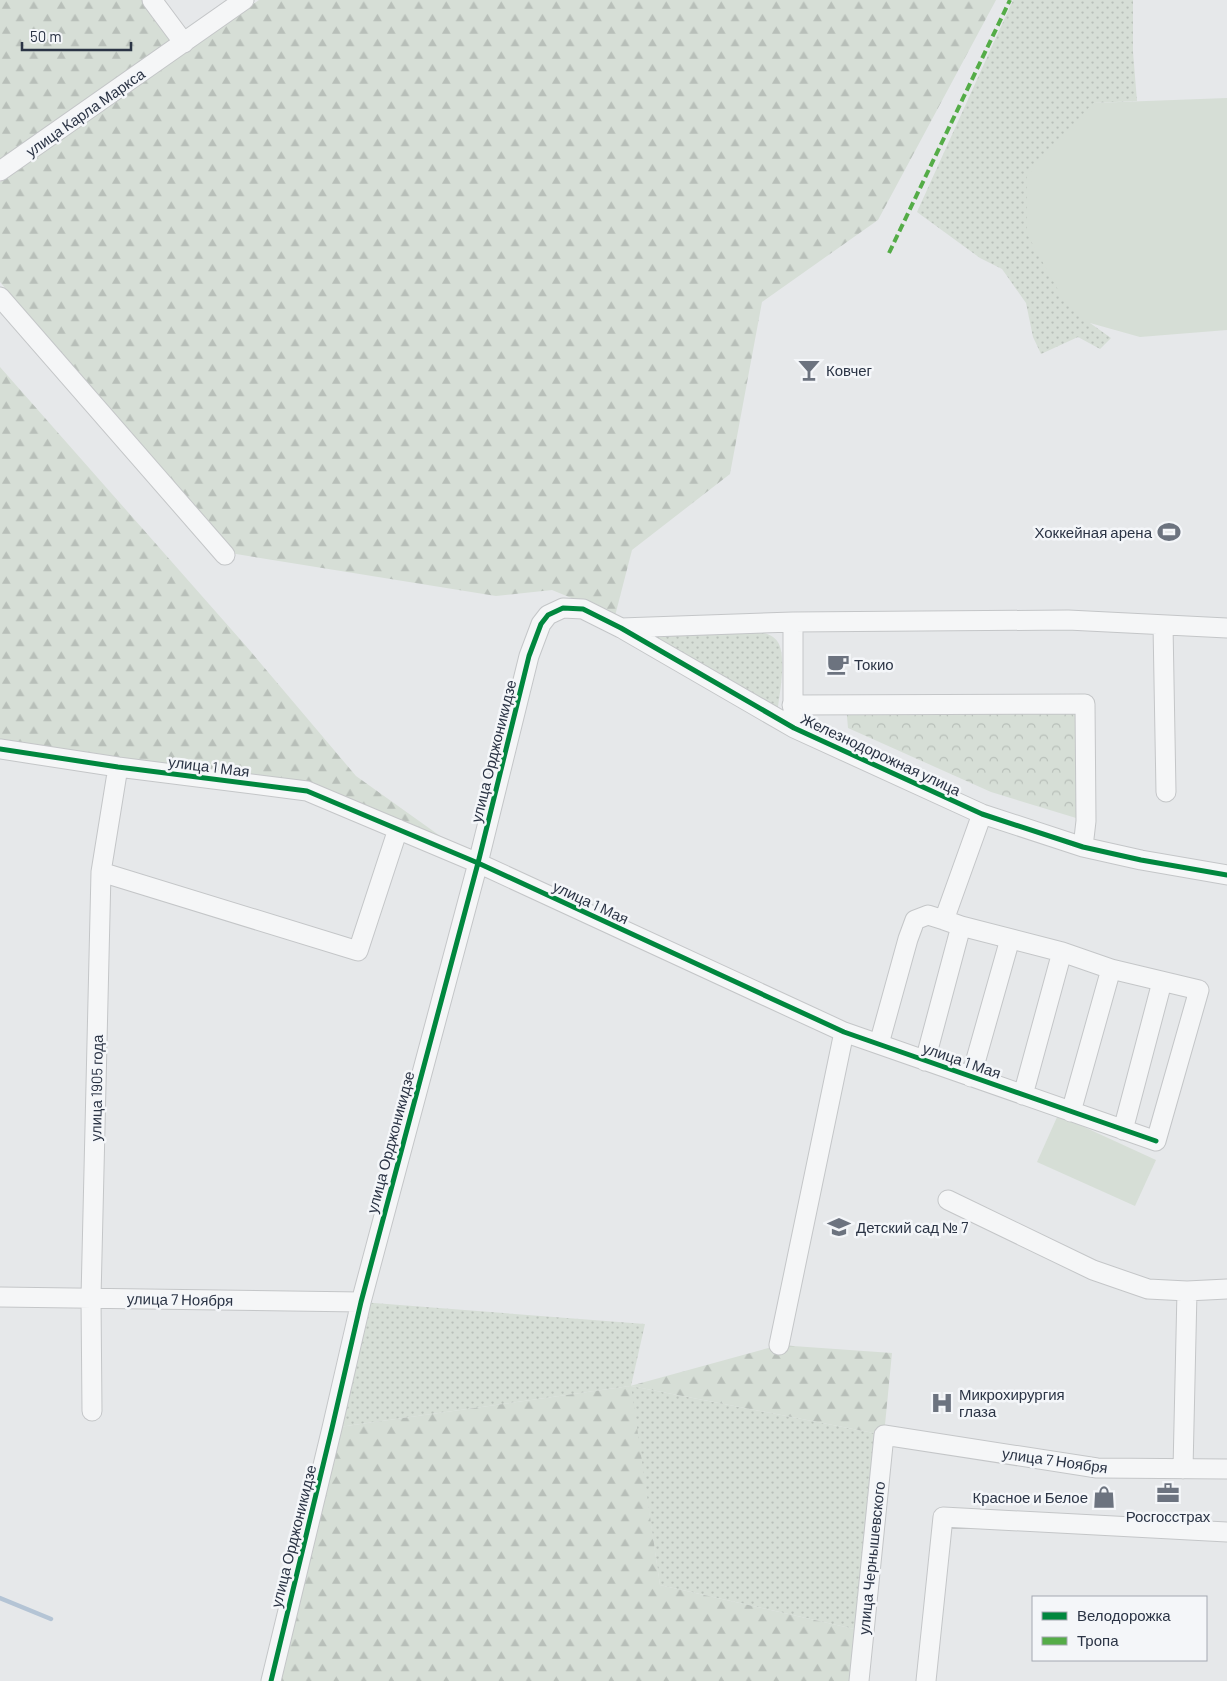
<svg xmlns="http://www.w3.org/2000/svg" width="1227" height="1681" viewBox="0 0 1227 1681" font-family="Barlow,sans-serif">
  <defs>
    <pattern id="grass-dots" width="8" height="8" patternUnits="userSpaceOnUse" patternTransform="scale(1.25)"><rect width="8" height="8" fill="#d6ded6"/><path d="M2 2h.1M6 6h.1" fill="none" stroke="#b8bfb9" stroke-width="1.8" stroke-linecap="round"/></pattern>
    <pattern id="forest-firs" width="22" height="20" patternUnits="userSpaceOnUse" patternTransform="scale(1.25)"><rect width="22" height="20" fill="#d6ded6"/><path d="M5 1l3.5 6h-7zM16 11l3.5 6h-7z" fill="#b8bfb9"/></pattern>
    <pattern id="park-crowns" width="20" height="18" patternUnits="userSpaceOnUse" patternTransform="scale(1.25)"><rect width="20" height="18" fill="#d6ded6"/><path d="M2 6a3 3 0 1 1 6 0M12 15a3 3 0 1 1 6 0" fill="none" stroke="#b8bfb9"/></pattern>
  </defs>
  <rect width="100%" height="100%" fill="#e6e8ea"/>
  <path fill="url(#grass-dots)" d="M 1013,0 L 1133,0 L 1133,52 L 1137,101 L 1093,103 L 1090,323 L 1111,338 L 1100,349 L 1078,337 L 1041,354 L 1033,337 L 1026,303 L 1002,269 L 980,258 L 917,212 Z
    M 636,632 L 764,633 C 771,635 776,638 779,644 C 786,660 780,691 778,707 L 771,708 Z
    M 361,1302 L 645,1324 L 631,1386 L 884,1435 L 863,1631 L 660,1585 L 630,1386 L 332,1428 Z"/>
  <path fill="url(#forest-firs)" d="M 0,0 L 152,0 L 184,43 L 0,171 Z
    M 259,0 L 996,0 L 878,220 L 762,302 L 730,474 L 632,550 L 615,616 L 552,590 L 496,596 L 230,553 L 0,282 L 0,182 Z
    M 0,367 L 246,646 L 356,776 L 478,863 L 307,791 L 0,749 Z
    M 779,1345 L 892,1353 L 884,1435 L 631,1386 L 660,1585 L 863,1631 L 859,1681 L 271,1681 L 332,1428 L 630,1386 Z"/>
  <path fill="url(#park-crowns)" d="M 1085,704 L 1086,821 L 991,792 L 848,728 L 846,705 Z"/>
  <path fill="#d6ded6" d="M 1227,98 L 1227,330 L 1140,337 L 1090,323 L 1063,299 L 1027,234 L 1027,176 L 1093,103 Z
    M 1058,1115 L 1156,1160 L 1135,1206 L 1037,1162 Z"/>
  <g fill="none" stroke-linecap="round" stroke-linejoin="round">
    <path stroke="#b4c4d5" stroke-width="4.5" d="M 0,1598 L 51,1619"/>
    <defs>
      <path id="minor" d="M 152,0 L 184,43
        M 0,171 L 244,0
        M 0,297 L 225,555
        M 1163,625 L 1166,792
        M 621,628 L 793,622 L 1068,620 L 1227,628
        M 792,705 L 1085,704 L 1086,821 L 1083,847
        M 793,717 L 793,622
        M 0,749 L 118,767 L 307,791 L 478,863 L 844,1032 L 1156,1141 L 1199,990 L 1111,969 L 1062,952 L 961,926 L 944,920
        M 101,872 L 358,951 L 398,829
        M 879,1044 L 908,939 L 915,920 L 928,915 L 944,920 L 982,814
        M 925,1061 L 961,926
        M 971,1077 L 1010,939
        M 1023,1095 L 1062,952
        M 1071,1112 L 1111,969
        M 1123,1130 L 1162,982
        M 948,1200 L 1093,1270 L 1148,1289 L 1187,1291
        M 0,1297 L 361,1302
        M 779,1345 L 844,1032
        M 92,1411 L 91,1298 L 101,872 L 118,767
        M 1183,1469 L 1187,1291 L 1227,1289
        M 271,1681 L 332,1428 L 361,1302 L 478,863 L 529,656 L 541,624 L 548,615 L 563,608 L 583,609 L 621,628 L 794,728 L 982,814 L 1083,847 L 1141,860 L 1227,875
        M 859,1681 L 884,1435 L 1097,1468 L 1227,1469
        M 926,1681 L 943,1517 L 1227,1532"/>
    </defs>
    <use href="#minor" stroke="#c4c6c8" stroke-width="21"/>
    <use href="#minor" stroke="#f5f6f7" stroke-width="19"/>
    <path stroke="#54ac47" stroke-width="4" stroke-dasharray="8 4" stroke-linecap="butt" d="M 889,253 L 1010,0"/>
    <defs>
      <path id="cycleway" d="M 0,749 L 118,767 L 307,791 L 478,863 L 844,1032 L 1156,1141
        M 271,1681 L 332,1428 L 361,1302 L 478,863 L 529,656 L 541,624 L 548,615 L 563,608 L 583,609 L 621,628 L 794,728 L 982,814 L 1083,847 L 1141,860 L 1227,875"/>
    </defs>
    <use href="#cycleway" stroke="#f4f6f9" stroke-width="8"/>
    <use href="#cycleway" stroke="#00873e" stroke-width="5"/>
  </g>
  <defs>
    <symbol id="bar-bare" viewBox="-9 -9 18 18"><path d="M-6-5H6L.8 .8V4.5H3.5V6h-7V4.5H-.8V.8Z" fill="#6c737f" stroke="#f4f6f9" stroke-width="2.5" paint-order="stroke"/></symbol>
    <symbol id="stadium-bare" viewBox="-9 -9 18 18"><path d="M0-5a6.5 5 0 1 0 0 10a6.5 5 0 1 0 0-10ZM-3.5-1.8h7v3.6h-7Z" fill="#6c737f" stroke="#f4f6f9" stroke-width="2.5" paint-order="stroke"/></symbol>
    <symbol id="cafe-bare" viewBox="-9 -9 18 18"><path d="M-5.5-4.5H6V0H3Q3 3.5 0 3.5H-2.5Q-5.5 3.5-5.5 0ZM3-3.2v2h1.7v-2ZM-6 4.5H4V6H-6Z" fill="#6c737f" stroke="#f4f6f9" stroke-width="2.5" paint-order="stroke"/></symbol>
    <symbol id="school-bare" viewBox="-9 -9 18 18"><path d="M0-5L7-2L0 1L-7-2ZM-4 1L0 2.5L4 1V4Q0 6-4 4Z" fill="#6c737f" stroke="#f4f6f9" stroke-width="2.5" paint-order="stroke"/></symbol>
    <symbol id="hospital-bare" viewBox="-9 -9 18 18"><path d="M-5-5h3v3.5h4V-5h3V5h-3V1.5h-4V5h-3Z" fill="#6c737f" stroke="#f4f6f9" stroke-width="2.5" paint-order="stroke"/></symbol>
    <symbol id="office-bare" viewBox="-9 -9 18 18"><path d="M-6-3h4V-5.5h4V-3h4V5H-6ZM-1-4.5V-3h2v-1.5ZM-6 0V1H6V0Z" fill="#6c737f" stroke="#f4f6f9" stroke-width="2.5" paint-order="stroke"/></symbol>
    <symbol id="shop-bare" viewBox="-9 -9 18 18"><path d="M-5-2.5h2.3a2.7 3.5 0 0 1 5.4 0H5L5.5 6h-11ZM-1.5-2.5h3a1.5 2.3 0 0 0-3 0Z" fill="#6c737f" stroke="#f4f6f9" stroke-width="2.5" paint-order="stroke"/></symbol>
  </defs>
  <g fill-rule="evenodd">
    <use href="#bar-bare" x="793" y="354" width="32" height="32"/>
    <use href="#stadium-bare" x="1153" y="516" width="32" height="32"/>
    <use href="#cafe-bare" x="822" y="648" width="32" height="32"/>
    <use href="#school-bare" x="823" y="1211" width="32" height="32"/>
    <use href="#hospital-bare" x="926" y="1387" width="32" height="32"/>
    <use href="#office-bare" x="1152" y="1477" width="32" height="32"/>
    <use href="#shop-bare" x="1088" y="1481" width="32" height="32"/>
  </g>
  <g text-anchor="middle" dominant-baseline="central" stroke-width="5" stroke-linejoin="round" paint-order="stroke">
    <g font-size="15" fill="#2b3445" stroke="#f4f6f9">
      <text transform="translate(85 112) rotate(-35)">улица Карла Маркса</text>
      <text transform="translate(493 751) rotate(-76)">улица Орджоникидзе</text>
      <text transform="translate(881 754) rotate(25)">Железнодорожная улица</text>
      <text transform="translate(209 766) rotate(7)">улица 1 Мая</text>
      <text transform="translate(591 902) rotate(25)">улица 1 Мая</text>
      <text transform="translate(962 1060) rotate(19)">улица 1 Мая</text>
      <text transform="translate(96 1088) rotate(-89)">улица 1905 года</text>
      <text transform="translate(390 1142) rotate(-75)">улица Орджоникидзе</text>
      <text transform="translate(180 1299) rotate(1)">улица 7 Ноября</text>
      <text transform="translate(1055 1460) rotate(8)">улица 7 Ноября</text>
      <text transform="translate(293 1536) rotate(-76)">улица Орджоникидзе</text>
      <text transform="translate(871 1558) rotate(-84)">улица Чернышевского</text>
    </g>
    <g font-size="15" fill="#2b3445" stroke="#f4f6f9" text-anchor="start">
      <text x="826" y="370">Ковчег</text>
      <text x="1152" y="532" text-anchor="end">Хоккейная арена</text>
      <text x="854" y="664">Токио</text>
      <text x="856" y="1227">Детский сад № 7</text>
      <text x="959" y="1394">Микрохирургия<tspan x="959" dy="17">глаза</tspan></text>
      <text x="1088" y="1497" text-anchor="end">Красное и Белое</text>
      <text x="1168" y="1516" text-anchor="middle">Росгосстрах</text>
    </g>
  </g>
  <rect x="1032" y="1596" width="175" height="65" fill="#f4f6f9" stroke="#a4a8b1"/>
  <rect x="1042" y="1612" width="25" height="8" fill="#00873e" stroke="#a4a8b1"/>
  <text x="1077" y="1621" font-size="15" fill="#2b3445">Велодорожка</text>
  <rect x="1042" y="1637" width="25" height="8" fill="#54ac47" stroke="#a4a8b1"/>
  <text x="1077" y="1646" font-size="15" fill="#2b3445">Тропа</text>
  <path d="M22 42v8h109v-8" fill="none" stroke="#2b3445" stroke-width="2.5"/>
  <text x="30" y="42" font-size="15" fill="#2b3445" stroke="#f4f6f9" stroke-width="4" paint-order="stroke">50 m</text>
</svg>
